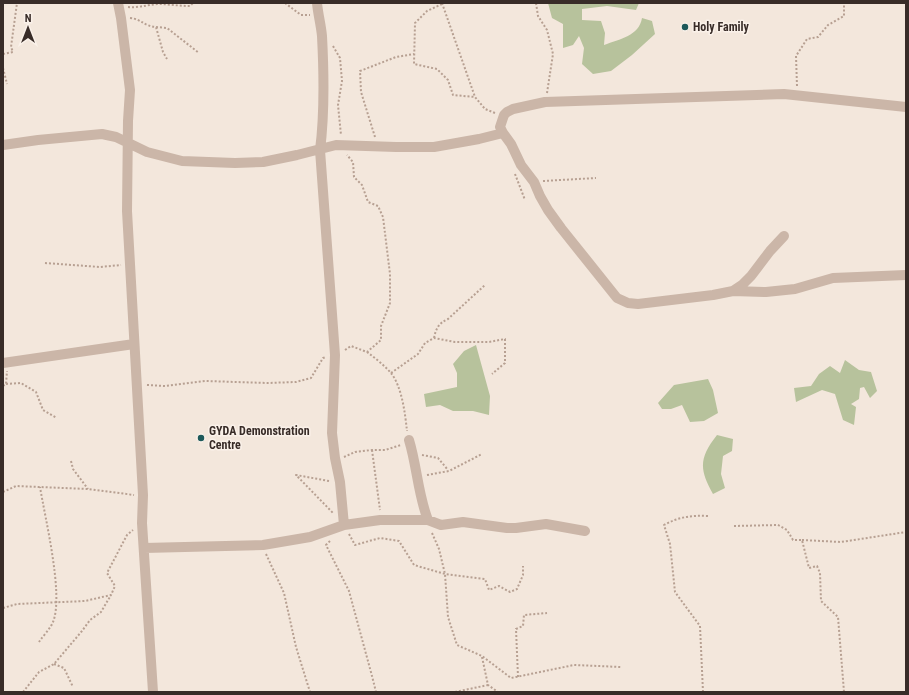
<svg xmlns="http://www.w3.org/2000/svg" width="909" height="695" viewBox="0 0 909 695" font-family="'Roboto Condensed',sans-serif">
  <rect width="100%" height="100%" fill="#f3e7dc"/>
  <path fill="#b7c29c" d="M 548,3 L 639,3 L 636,10 L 607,6 L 582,9 L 582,20 L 601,21 L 605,33 L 604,45 C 620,39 639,36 642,18 L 652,21 L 655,34 L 632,55 L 611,71 L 593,74 L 582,64 L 584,48 L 579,36 L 573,45 L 563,48 L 563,24 L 552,18 Z
    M 476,345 L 490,396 L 489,415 L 473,411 L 453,411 L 440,405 L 426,407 L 424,394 L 457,387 L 457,373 L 453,364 L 464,351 Z
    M 845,360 L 859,370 L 871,372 L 877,391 L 870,398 L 864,387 L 860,388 L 859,399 L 851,404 L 856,407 L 854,425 L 843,420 L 835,394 L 822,390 L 796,402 L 794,388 L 811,386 L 819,374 L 830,366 L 840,373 Z
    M 708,379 L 713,390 L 718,413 L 704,421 L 690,422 L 682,405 L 671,409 L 662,409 L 658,403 L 674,385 Z
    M 717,435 L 733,439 L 732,451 L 723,456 L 721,474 L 725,488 L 713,494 C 699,469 699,458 717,435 Z"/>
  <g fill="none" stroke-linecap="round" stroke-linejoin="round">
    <path stroke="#b7a092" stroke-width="2" stroke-dasharray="2 2" stroke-linecap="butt" d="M 285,3 L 301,15 L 310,15
      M 442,3 L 475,97 L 485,109 L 495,113
      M 536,3 L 538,16 L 547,30 L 553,54 L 547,93
      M 442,4 L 427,11 L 415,23 L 414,64 L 437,69 L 448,80 L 453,95 L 475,97
      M 128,7 C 138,8 147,5 157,4 C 168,4 179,6 190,6 L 193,3
      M 130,18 C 142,19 143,26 156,27 L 163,52 L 167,59
      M 156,27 L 167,28 L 199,53
      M 333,46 L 340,58 L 342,81 L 338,105 L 341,135
      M 3,54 L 13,52 L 11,47 L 17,3
      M 3,68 L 7,84
      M 797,86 L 796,56 L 807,39 L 818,37 L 828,25 L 844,16 L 844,3
      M 375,137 L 361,92 L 360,71 L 396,57 L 414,54
      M 515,174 L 525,200
      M 543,181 L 596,178
      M 45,263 L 100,267 L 121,265
      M 434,338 C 436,328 439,323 448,319 L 485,285
      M 345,350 L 351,346 L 367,352 L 381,340 L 381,326 L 390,303 L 390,274 L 383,217 L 378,206 L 368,202 L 362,185 L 354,177 L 353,162 L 347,155
      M 367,352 C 375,358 384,365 391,373 C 402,387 405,413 407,431
      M 391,373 L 418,354 L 425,343 L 434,338 L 455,342 L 489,342 L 505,339 L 505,363 L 492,374
      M 6,384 L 21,383 L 36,392 L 43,410 L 57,418
      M 147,385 L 165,386 L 205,381 L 268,383 L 296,382 L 311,378 L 323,358 L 326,357
      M 3,386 L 6,384 L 7,371
      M 372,450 L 380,510
      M 422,455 L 438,458 L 448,470
      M 344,457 L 355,452 L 372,450 L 385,450 L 401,445
      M 71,461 L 73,469 L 88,489
      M 427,475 L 449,471 L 482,454
      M 329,481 L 296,475 L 333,513
      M 3,492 L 16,486 L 88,489 L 134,495
      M 734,526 L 778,525 L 787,530 L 793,540 L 802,540 L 809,568 L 817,566 L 820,573 L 821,601 L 838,617 L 844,692
      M 432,533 L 439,549 L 445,574 L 448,617 L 457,645 L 482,656 L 511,678 L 574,665 L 621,667
      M 349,534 L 355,545 L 380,538 L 399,541 L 414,565 L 445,574 L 485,579 L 489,590 L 499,586 L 510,592 L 517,589 L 523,575 L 523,566
      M 802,540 L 841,542 L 906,532
      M 330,541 L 326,545 L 349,591 L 372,676 L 376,692
      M 266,554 L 284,593 L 296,647 L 310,692
      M 3,608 L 17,604 L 85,601 L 111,595 L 115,586 L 107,573 L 127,535 L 133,530
      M 39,642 C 43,636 50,629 53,622 C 64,595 45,518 40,487
      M 482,657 L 488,685 L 498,692
      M 54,664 L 64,668 L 73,687
      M 518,677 L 516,629 L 523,626 L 524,615 L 547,613
      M 23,692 L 39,672 L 54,664 L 82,631 L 90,620 L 101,612 L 111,595
      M 455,692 L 488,685
      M 703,692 L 700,626 L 675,592 L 670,544 L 664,525 C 678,517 692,515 708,516"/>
    <path stroke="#cbb6a8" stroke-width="10" d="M 118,3 L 121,18 L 130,90 L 128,121 L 127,211 L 143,495 L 142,523 L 153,692
      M 317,3 C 318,14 321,25 322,36 C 324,74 325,112 320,150 L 335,355 L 332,433 L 335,458 L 340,482 L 344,525
      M 3,145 L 38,140 L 102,134 L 116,137 L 147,152 L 182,161 L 235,163 L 263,162 L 297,155 L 336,145 L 396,147 L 434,147 L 479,139 L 503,133
      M 784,236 L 770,251 L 751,276 L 742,285 L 733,291 L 713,295 L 638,304 L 628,303 L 617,298 L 561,228 L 548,210 L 540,196 L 534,182 L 521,165 L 511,144 L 503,133 L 500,127 L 504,115 L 507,112 L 513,109 L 545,102 L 784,94 L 906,107
      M 733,291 L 766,292 L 795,289 L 833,278 L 906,275
      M 3,363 L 134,344
      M 409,440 C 417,466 418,495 428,520
      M 144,548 L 263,545 L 310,537 L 344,525 L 380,520 L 428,520 L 441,525 L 463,522 L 507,528 L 516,528 L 546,524 L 585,531"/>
  </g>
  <g fill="#1d595a" stroke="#faf1e9" stroke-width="1.5">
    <circle cx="685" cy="27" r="4"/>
    <circle cx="201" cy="438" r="4"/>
  </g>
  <g text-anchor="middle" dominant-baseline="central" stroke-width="3" stroke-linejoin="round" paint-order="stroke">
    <g font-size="12" font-weight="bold" fill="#382c28" stroke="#faf1e9" text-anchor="start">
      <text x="693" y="27">Holy Family</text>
      <text x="209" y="431">GYDA Demonstration<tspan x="209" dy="14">Centre</tspan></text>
    </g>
  </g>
  <rect width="909" height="695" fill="none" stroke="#382c28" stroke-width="8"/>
  <g transform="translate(28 28)" stroke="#faf1e9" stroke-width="3" paint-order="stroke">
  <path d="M0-3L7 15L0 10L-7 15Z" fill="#382c28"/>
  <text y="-6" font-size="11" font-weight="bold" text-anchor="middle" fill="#382c28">N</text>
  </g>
</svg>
